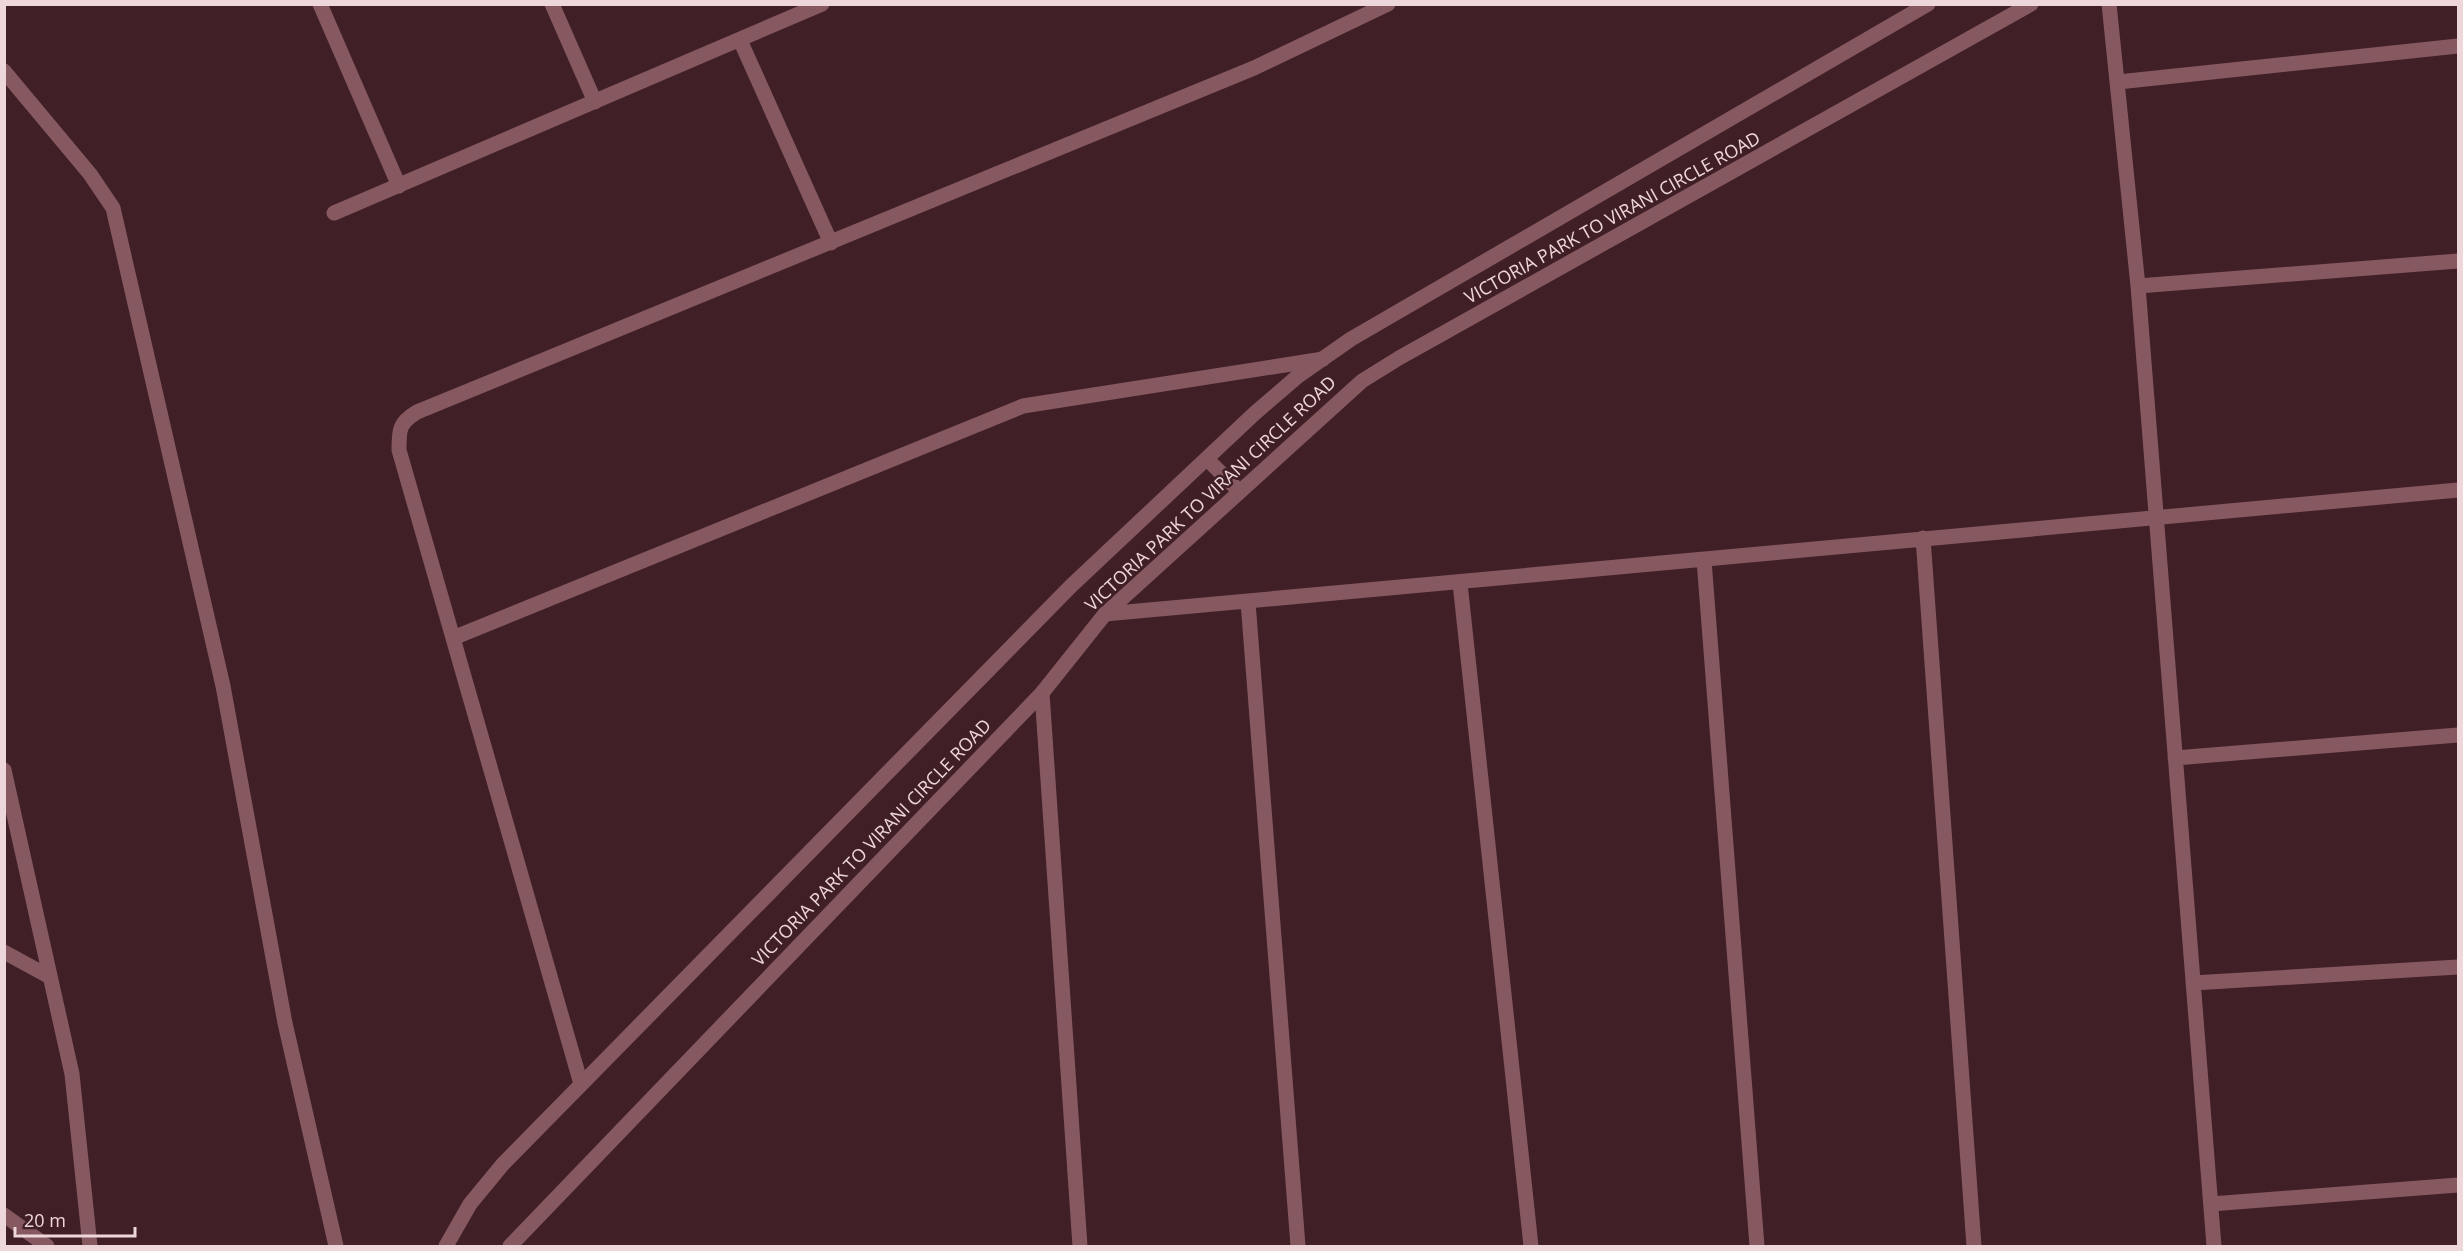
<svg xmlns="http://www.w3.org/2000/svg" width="2463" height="1251" viewBox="0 0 2463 1251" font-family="'Open Sans',sans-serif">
  <rect width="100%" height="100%" fill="#401f26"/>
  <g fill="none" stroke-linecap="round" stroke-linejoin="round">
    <path stroke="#865860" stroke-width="15" d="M 320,4 L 399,186
      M 552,4 L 595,102
      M 2109,4 L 2138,286 L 2214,1246
      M 740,40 L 831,243
      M 4,71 L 90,174 L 113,208 L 223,686 L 285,1023 L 336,1246
      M 2118,82 L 2458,46
      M 334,213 L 822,4
      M 2138,286 L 2458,261
      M 1207,459 L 1239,491
      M 1923,538 L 1974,1246
      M 1704,560 L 1757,1246
      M 1460,583 L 1531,1246
      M 1248,602 L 1298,1246
      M 1105,614 C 1556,575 2007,529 2458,490
      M 453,638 L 1023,406 L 1323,359
      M 1042,693 L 1080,1246
      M 2175,758 L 2458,735
      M 4,770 L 72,1074 L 90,1246
      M 4,952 L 50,977
      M 2193,983 L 2458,967
      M 581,1084 L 399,450 C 399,429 399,423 417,412 L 1254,68 L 1388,4
      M 2211,1204 L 2458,1185
      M 4,1215 L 47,1246"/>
    <path stroke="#865860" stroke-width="15" d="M 446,1246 L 470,1204 L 503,1164 L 1071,586 L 1255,413 L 1298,376 L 1351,339 L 1928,4
      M 510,1246 L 1042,693 L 1105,614 L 1362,381 L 1399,358 L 2031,4"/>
  </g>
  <g text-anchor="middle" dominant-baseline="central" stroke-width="5" stroke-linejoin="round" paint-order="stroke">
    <g font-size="18" fill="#eed7da" stroke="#401f26">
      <text transform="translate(1612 217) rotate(-29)">VICTORIA PARK TO VIRANI CIRCLE ROAD</text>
      <text transform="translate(1210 493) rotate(-43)">VICTORIA PARK TO VIRANI CIRCLE ROAD</text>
      <text transform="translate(871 842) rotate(-46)">VICTORIA PARK TO VIRANI CIRCLE ROAD</text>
    </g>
  </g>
  <rect width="2463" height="1251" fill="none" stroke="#eed7da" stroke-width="12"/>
  <path d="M15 1227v9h120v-9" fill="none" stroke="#eed7da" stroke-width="3"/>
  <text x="24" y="1227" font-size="18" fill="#eed7da" stroke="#401f26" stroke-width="4.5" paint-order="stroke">20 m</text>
</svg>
